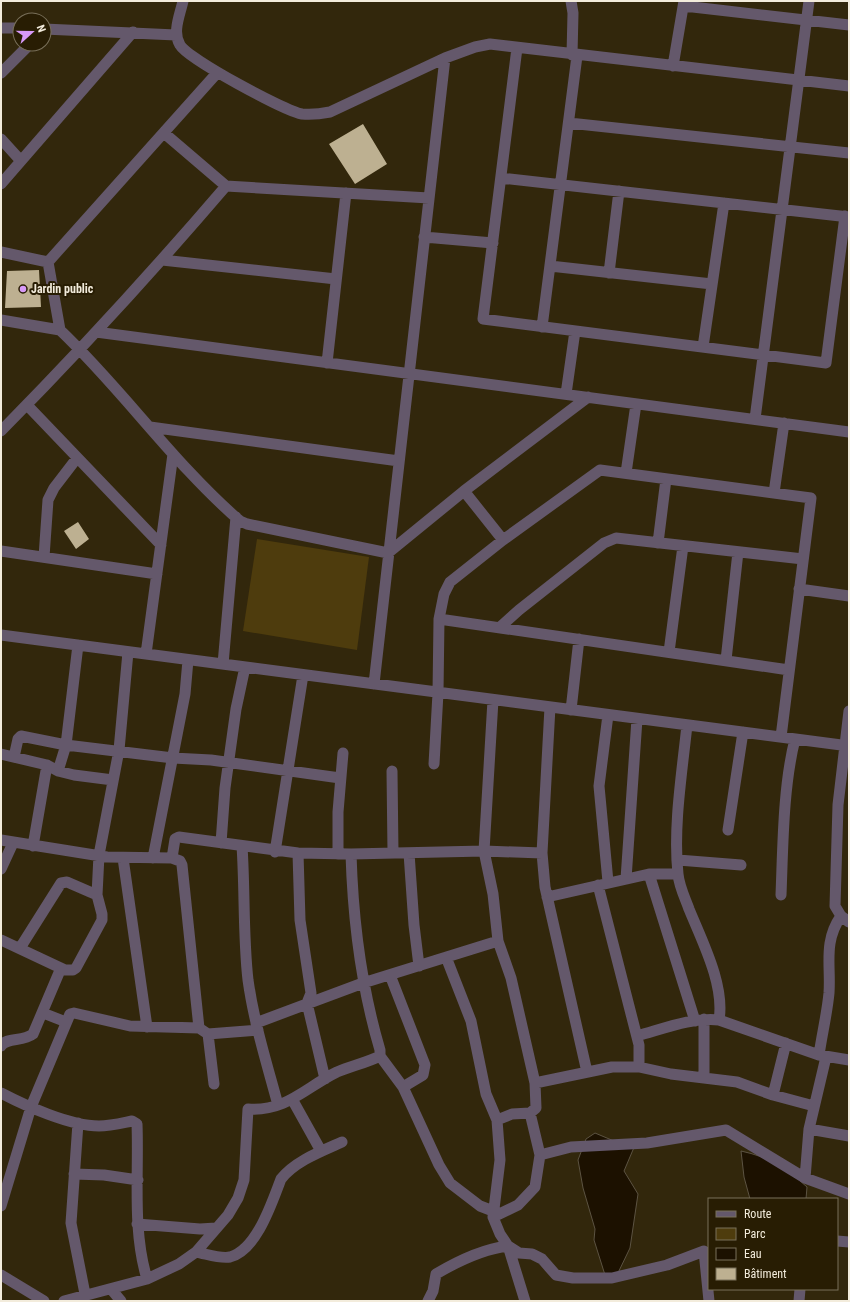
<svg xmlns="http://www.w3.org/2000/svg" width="850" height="1302" viewBox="0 0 850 1302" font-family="'Roboto Condensed',sans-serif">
  <rect width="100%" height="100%" fill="#32270c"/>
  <path fill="#4e3c0d" d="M 257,539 L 369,557 L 357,650 L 243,631 Z"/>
  <path fill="#1c1100" stroke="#5c5342" d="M 595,1133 L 614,1141 L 635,1145 L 624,1171 L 638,1194 L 630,1248 L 617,1275 L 605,1275 L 594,1240 L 595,1229 L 583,1188 L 578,1160 L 586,1139 Z
    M 741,1151 C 769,1157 786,1168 807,1187 L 806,1199 L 750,1199 L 744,1177 Z"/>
  <path fill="#bdb091" d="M 363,124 L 387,164 L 355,184 L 329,144 Z
    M 39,270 L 41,307 L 5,308 L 7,271 Z
    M 78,522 L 89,539 L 76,549 L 64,531 Z"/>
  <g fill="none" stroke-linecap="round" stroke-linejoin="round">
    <path stroke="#64586b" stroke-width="11" d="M 183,1 C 180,15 172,32 180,45 C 188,59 285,111 302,114 C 312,115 320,114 330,112 L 445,58 L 475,47 L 490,44 L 849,86
      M 571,1 L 573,13 L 572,55
      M 684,6 L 849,25
      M 1,28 L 20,28
      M 44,29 L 176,35
      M 517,48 L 483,319 L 826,363 L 845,216
      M 673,66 L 684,1
      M 1,73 L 30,44
      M 569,123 L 849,153
      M 164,133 L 226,186 L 429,198
      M 1,139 L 21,161
      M 501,178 L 849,217
      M 1,184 L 133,32
      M 424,237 L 493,243
      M 1,252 L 48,262 L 60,330 L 1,320
      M 162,260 L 336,279
      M 48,262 L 217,73
      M 550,266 L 712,284
      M 609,273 L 619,191
      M 542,327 L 577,56
      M 60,330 C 123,390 174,464 240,521 L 247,524 L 388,553 L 464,491 L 588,397
      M 96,332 L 849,432
      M 703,347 L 724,203
      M 327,363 L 346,193
      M 566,394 L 575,331
      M 27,405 L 161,545
      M 755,419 L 809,1
      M 150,427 L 399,461
      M 1,431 C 79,352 154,270 226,186
      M 626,473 L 636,404
      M 464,491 L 503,540
      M 774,493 L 784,423
      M 658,543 L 666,479
      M 1,551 L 157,574
      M 44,557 L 48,500 L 54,488 L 77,458
      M 799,589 L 849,596
      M 439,619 L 789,670
      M 499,628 L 519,610 L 604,543 L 616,538 L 803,559
      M 1,635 L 849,746
      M 669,652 L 683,546
      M 146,654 L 173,454
      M 726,660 L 738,552
      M 223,664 L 236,517
      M 374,684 L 445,58
      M 493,700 L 484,851 L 493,894 L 498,941 L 511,978 L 535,1083 L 536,1108 L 530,1113 L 512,1114 L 497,1120
      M 550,707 L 542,853 L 545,887 L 587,1072
      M 571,710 L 579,639
      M 849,711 L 838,805 L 835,906 L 841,916 L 849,922
      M 687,725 C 682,773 673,827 678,874 C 679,886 685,898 689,909 C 702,941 725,985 719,1020
      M 1,754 L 47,765 L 58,771 L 74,775 L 113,780
      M 14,757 L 18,739 L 21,736 L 66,745 L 173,758 L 211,760 L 340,778
      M 434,764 L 438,693 L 439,619 L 444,594 L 450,582 L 503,540 L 600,470 L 811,498 L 781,737
      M 58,771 L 66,745 L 78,645
      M 392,771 L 393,853
      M 728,830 L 743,732
      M 1,840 L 107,857 L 172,858 L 180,861 L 182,865 L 199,1028 L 208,1034 L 258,1030
      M 221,843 L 225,788 L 236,709 L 245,667
      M 33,846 L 47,765
      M 242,846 C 245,891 243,936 248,980 C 254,1023 267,1064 278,1105
      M 275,852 L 303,675
      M 298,853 L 300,920 L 311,993 L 307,1003 L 325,1079
      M 409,853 L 414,925 L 419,966
      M 338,854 L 338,812 L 343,753
      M 351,854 C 353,921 361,986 380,1050 L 380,1056 L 403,1087 L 439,1165 L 450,1183 L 480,1206 L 493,1211
      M 123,858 L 147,1027
      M 153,858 L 185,694 L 188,660
      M 172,858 L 175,839 L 179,837 L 298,853 L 351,854 L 484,851 L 542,853
      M 678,860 L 741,865
      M 1,869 L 13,843
      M 649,874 L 695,1021
      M 626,879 L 637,719
      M 608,882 L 599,786 L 608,715
      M 598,885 L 639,1045 L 639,1067
      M 781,895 C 783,845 783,787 795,739
      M 547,897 L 649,874 L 678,874
      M 1,940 L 65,970 L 73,970 L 76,968 L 102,920 L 102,914 L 97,895 L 99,855 L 119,750 L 128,652
      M 20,948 L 61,883 L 67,882 L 97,895
      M 446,957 L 471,1021 L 486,1094 L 497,1120 L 500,1160 L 493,1217 L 500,1234 L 508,1246 L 525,1301
      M 390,975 L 425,1065 L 423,1075 L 403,1087
      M 43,1013 L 66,1022
      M 704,1019 L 704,1078
      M 256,1023 L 363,983 L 498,941
      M 208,1034 L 214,1084
      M 637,1036 C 663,1029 692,1017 719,1020 L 819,1055 L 849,1060
      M 1,1046 C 6,1037 23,1042 33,1034 L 61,968
      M 819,1055 C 822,1034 827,1014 829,993 C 831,965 823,942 841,916
      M 535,1083 L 612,1067 L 639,1067 L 671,1074 L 737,1082 L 773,1095 L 814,1106
      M 1,1093 C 26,1106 70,1126 99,1126 C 110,1126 122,1123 132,1121 L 137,1124 C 139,1175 132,1229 147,1279
      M 773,1095 L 786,1043
      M 292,1099 L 321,1151
      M 78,1123 L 71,1223 L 85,1294
      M 809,1129 L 849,1136
      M 540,1155 L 571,1147 L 647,1143 L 726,1130 L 805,1178 L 849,1194
      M 74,1174 L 104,1175 L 138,1180
      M 805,1178 L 809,1129 L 826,1057
      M 1,1206 L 31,1107 L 70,1014 L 74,1013 L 130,1026 L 199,1028
      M 493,1217 L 518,1205 L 535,1187 L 540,1155 L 530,1113
      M 137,1224 L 200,1229 L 216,1228
      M 837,1241 L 849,1242
      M 196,1252 C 207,1254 220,1259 230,1257 C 257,1250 272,1202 281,1179 C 295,1161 322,1151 342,1142
      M 1,1275 L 44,1301
      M 111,1289 L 121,1301
      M 64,1301 L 147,1279 L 179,1264 L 196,1252 L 228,1215 L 238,1198 L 244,1180 L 248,1109 C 286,1112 306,1087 337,1072 C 351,1066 366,1063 380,1056
      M 428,1301 L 433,1291 L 436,1274 C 458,1261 483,1249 508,1246 L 519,1253 L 532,1254 L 542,1259 L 556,1275 L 573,1278 L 612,1278 L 667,1265 L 704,1251 L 709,1301
      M 799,1301 L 800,1289"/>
  </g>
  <circle fill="#d89af8" stroke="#281d03" stroke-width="1.5" cx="23" cy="289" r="4"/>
  <g text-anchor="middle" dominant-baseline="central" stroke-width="4" stroke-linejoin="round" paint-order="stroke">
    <g font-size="12" font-weight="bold" fill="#f3ecdc" stroke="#281d03" text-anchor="start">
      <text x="31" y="289">Jardin public</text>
    </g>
  </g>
  <rect width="850" height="1302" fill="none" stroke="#f3ecdc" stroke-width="4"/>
  <rect x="708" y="1198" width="130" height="92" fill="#281d03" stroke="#79705a"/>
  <rect x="716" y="1211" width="20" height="6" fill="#64586b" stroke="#79705a"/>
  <text x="744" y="1218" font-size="12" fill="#f3ecdc">Route</text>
  <rect x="716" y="1228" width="20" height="12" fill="#4e3c0d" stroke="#79705a"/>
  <text x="744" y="1238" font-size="12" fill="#f3ecdc">Parc</text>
  <rect x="716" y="1248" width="20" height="12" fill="#1c1100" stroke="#79705a"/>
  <text x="744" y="1258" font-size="12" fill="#f3ecdc">Eau</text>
  <rect x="716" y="1268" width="20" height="12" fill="#bdb091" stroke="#79705a"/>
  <text x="744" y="1278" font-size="12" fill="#f3ecdc">Bâtiment</text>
  <g transform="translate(32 32) rotate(69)"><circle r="19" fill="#281d03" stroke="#79705a"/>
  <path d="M0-3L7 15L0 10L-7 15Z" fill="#d89af8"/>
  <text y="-6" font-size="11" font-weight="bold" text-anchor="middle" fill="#f3ecdc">N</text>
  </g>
</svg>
